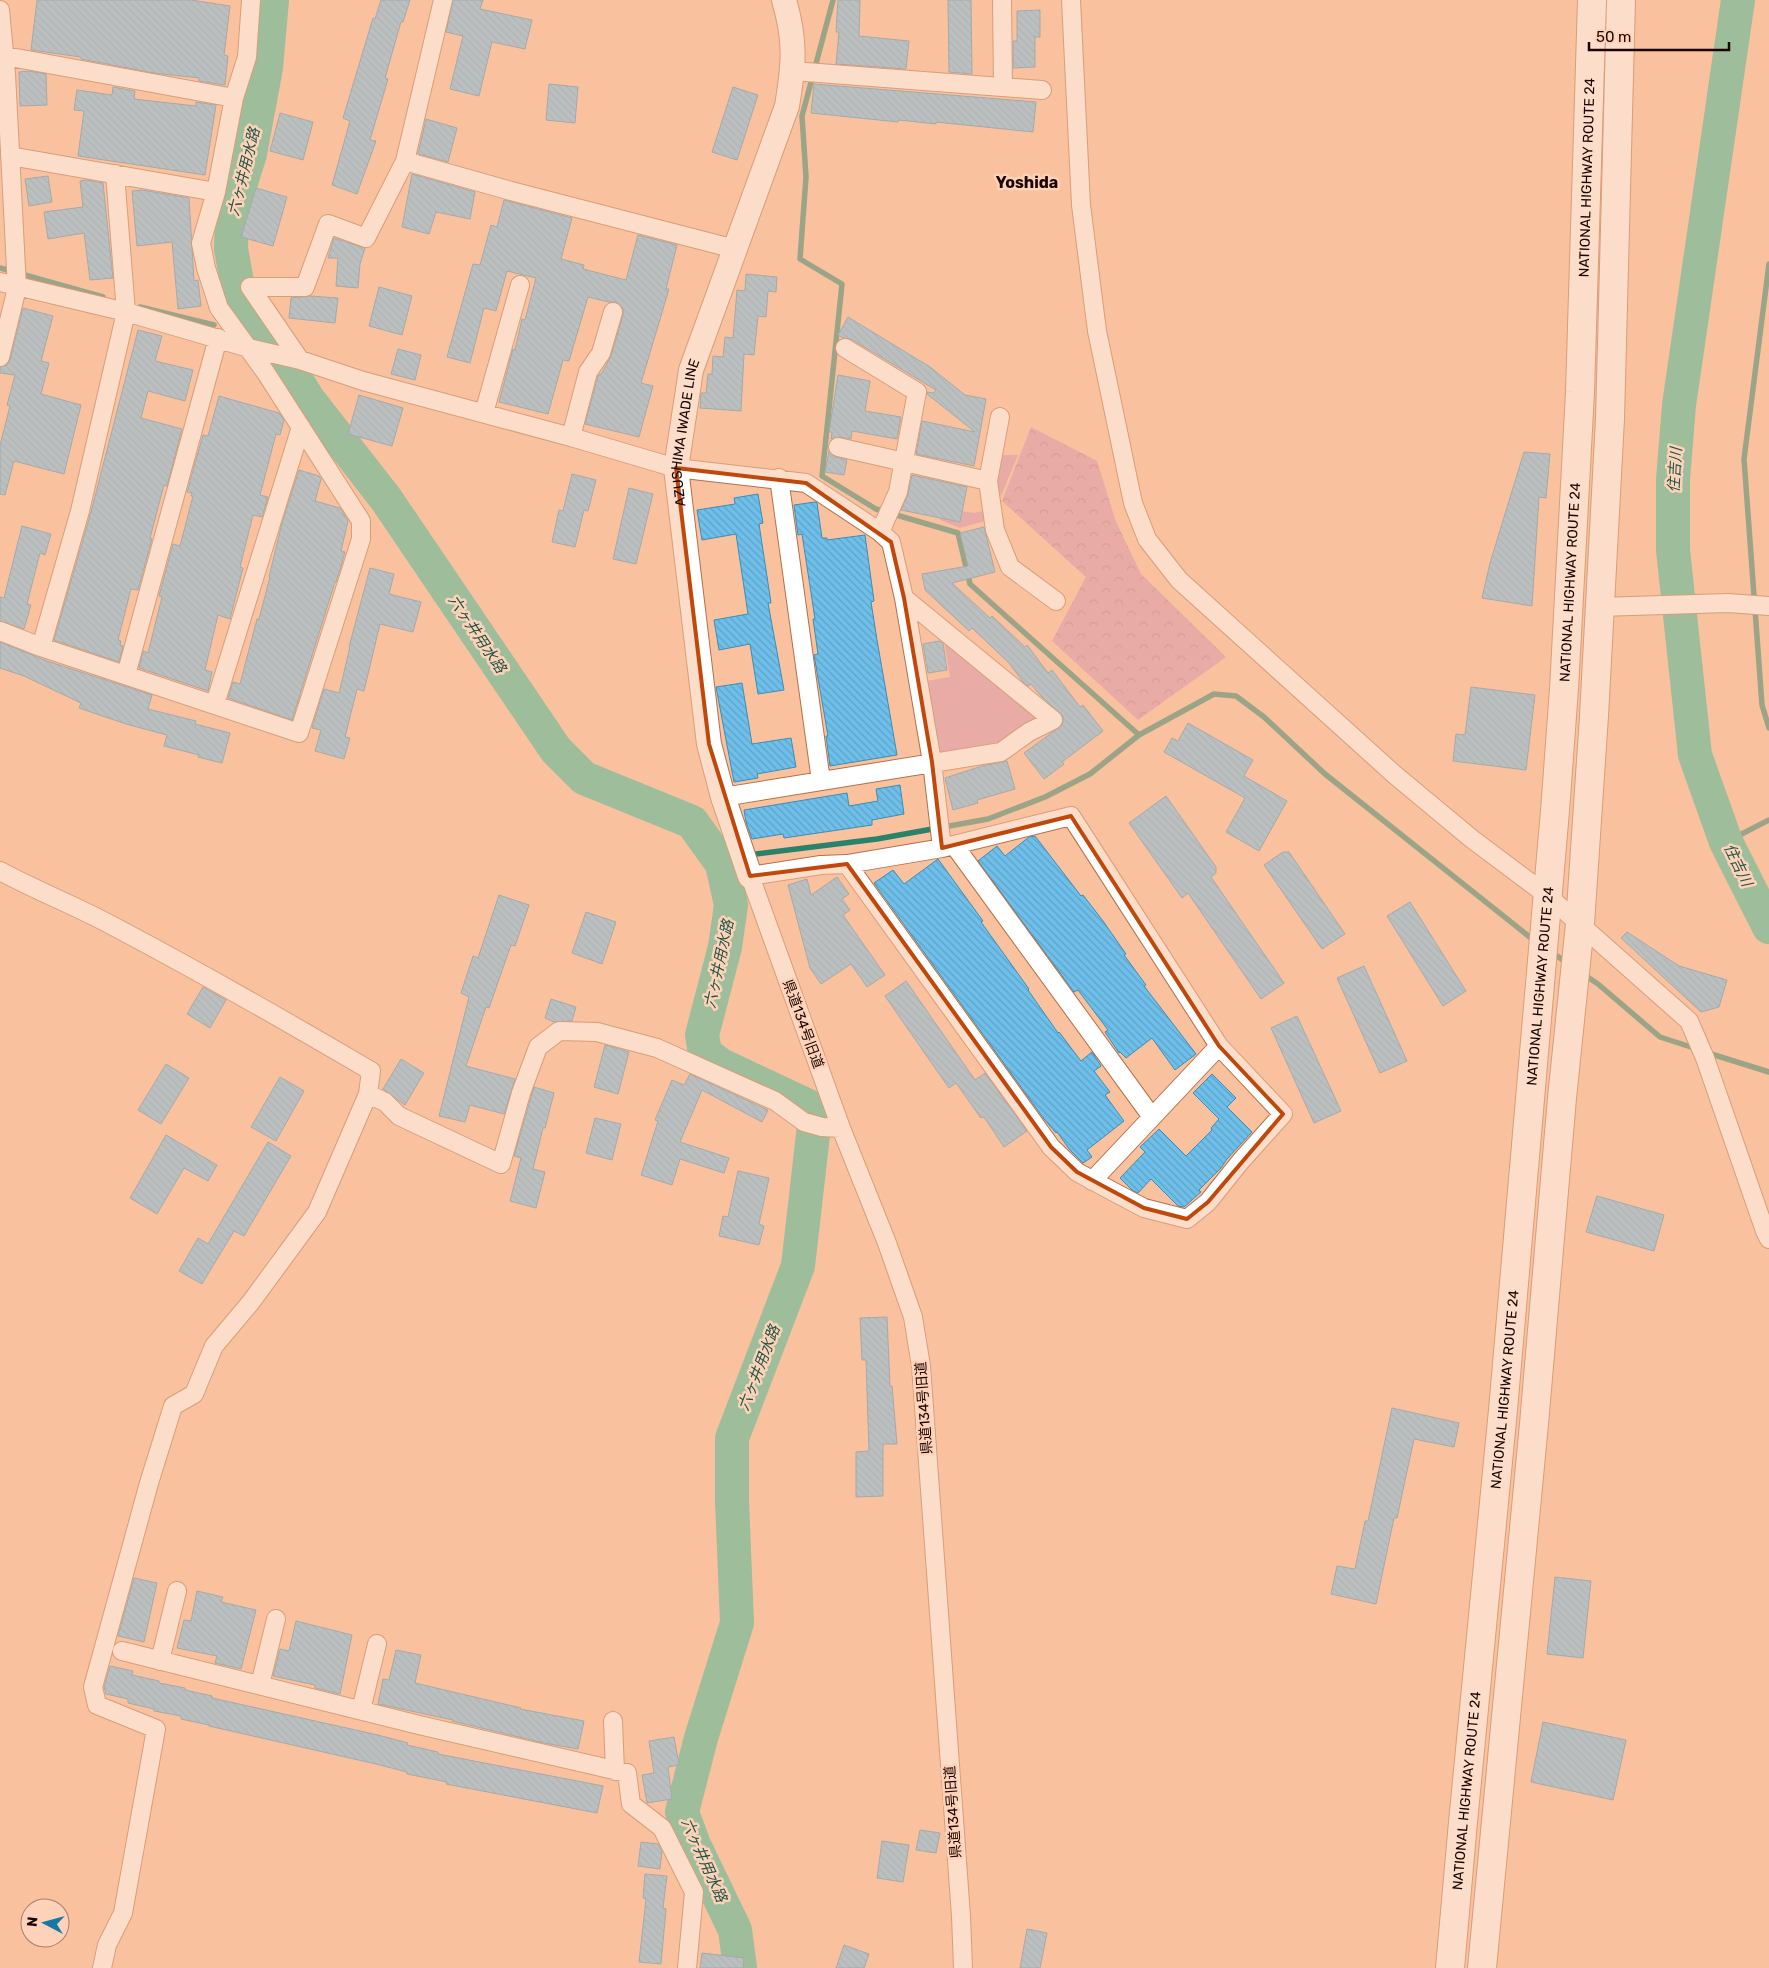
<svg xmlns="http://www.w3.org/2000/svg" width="1769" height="1968" viewBox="0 0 1769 1968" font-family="Rubik,'Noto Sans JP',sans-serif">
  <defs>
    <pattern id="forest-crowns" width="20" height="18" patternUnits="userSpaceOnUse" patternTransform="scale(1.25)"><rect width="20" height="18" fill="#d691ae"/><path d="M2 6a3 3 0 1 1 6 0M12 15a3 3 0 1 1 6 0" fill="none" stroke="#ad748b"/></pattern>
    <pattern id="building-back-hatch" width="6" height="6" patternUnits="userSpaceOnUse" patternTransform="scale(1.25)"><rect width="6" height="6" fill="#6ebfea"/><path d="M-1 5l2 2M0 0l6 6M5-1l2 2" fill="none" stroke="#5fa3c7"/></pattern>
  </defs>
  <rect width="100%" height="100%" fill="#fac19f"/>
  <path fill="url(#forest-crowns)" d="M 1031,427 L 1097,461 L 1116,522 L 1141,574 L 1226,657 L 1138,720 L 1052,641 L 1086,577 L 1002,501 Z"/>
  <path fill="#d691ae" d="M 998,455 L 1018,455 L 1001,496 L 995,478 Z
    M 942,508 L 974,513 L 983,511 L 985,521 L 960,528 L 940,520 Z
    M 943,634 L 1039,716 L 1037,724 L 998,746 L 944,755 L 936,750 L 926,681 L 950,677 Z"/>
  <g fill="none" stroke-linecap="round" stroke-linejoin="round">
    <path stroke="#29826a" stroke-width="5.5" d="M 833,0 L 802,116 L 806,177 L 800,259 L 842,284 L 822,476 L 876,509 L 958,533 L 970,584 L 1139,735
      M 1769,264 L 1744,459 L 1762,705 L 1769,728
      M 0,268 L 103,297
      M 140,307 L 214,325
      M 1726,842 L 1769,820
      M 748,855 L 877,839 L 988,819 L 1045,797 L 1090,774 L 1139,735 L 1214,694 L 1236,696 L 1264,717 L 1325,774 L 1536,942
      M 718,860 L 738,856
      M 1550,951 L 1567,963
      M 1583,974 L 1598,984 L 1660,1037 L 1697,1049
      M 1708,1053 L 1769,1072"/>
    <path stroke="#2fb898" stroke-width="34" d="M 272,0 L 266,68 L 250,154 L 232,211 L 231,249 L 239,293 L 268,334 L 308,399 L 386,499 L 556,750 L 584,778 L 692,822 L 722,864 L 731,905 L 725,947 L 702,1035 L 705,1053 L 721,1065 L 808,1106 L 815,1117 L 798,1266 L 732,1438 L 732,1501 L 737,1623 L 701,1738 L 682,1812 L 694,1845 L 735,1930 L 740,1968
      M 1738,0 L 1679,405 L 1673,479 L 1673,550 L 1695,755 L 1726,842 L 1769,927"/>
  </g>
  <path fill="url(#building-back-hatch)" stroke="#3a8eb6" d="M 37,0 L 191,0 L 230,6 L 224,55 L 228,56 L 225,85 L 199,81 L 199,78 L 154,73 L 81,59 L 81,57 L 31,50 Z
    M 381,0 L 410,0 L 403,22 L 401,22 L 385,78 L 388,79 L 370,140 L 376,141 L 357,194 L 332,185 L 350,121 L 343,118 L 373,18 L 375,19 Z
    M 453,0 L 483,0 L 480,9 L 532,20 L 525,49 L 492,42 L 479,96 L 450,89 L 463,36 L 446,32 Z
    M 838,0 L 860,0 L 859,36 L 909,41 L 906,69 L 836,64 L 839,32 L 836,32 Z
    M 948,0 L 971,0 L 972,74 L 949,72 Z
    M 1040,10 L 1040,37 L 1035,37 L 1035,67 L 1013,68 L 1013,41 L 1017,41 L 1017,11 Z
    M 29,71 L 46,74 L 47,105 L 20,106 L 19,72 Z
    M 549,84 L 578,87 L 575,123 L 546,120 Z
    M 814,84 L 1036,102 L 1033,132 L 936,122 L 936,124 L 899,120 L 898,122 L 811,113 Z
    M 113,87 L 135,91 L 134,99 L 196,106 L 196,102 L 216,105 L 205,175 L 78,156 L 84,111 L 74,110 L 77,90 L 112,95 Z
    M 733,87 L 758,95 L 737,160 L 712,152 Z
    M 280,113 L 313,122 L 303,160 L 270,151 Z
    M 426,119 L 457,128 L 448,162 L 418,154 Z
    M 412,174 L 475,192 L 470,219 L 436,212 L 429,234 L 402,227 Z
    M 48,176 L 52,202 L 29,206 L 25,179 Z
    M 86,180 L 103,183 L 113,278 L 90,280 L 84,233 L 48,239 L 44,212 L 83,207 L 80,181 Z
    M 256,188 L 287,197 L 273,246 L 241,237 Z
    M 142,190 L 189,198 L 194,281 L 198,280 L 201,306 L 178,309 L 172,242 L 137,246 L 132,191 Z
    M 504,200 L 572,218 L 561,259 L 584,265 L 583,269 L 626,280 L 638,235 L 677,245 L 666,289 L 669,289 L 641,383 L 653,386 L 639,437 L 585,424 L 598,376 L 602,373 L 611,356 L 623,315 L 623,309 L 616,302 L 609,302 L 588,297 L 569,361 L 563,360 L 548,414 L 499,402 L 513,349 L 515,350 L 522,319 L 525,320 L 536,278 L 507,271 L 496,311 L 484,308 L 470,363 L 447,357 L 473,264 L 480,265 L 491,225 L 497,227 Z
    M 334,238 L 365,248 L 360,264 L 358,288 L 336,286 L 338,258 L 328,258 Z
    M 746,274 L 777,277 L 776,292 L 768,291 L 766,317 L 758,316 L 754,355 L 744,354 L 741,411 L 700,408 L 701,393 L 706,393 L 708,374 L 712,374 L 713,356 L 723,357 L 725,337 L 733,338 L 737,290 L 745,291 Z
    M 379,287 L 412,296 L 402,335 L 369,326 Z
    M 310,296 L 338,298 L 335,323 L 289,318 L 291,298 Z
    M 23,308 L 53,316 L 41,361 L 49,363 L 41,394 L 81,405 L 64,474 L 14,461 L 5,495 L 0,494 L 0,445 L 10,406 L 7,405 L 15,375 L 0,373 L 0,367 L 7,365 L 10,360 Z
    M 848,317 L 930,367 L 965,395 L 986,399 L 974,466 L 916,454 L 922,421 L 975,432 L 927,394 L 927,392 L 934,393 L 936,390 L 851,339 L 843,338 L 838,335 Z
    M 138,330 L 162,336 L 155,361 L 193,370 L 185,401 L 148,391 L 141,418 L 182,429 L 167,486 L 164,485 L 150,538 L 152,539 L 138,590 L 131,589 L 118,640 L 121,641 L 120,645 L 123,646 L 119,662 L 54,640 L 91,512 Z
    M 398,349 L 421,355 L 415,380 L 391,374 Z
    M 838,375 L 870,381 L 865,411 L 901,417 L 897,439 L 852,431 L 851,439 L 840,437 L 831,439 L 832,432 L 829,432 Z
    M 359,395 L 403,408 L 392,446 L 348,434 Z
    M 219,396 L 279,413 L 284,420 L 280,435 L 276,434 L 260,495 L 268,497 L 262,517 L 253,515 L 240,567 L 243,568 L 230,619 L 218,615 L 205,670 L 212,672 L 208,691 L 139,668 L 143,651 L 148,653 L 162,597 L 159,596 L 173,544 L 180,546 L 193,496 L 191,496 L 192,493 L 187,492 L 203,435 L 208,436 Z
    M 829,451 L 835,457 L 847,460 L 844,475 L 825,472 Z
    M 1524,452 L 1550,454 L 1546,498 L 1539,497 L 1532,606 L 1482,598 L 1490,563 Z
    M 299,470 L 319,476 L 321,479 L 315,501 L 340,508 L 348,521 L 341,551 L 345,552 L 341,566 L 336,582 L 335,582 L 292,720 L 228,698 L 233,682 L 240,684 L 257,619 L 259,619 L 270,577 L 269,577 L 282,523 Z
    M 572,474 L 596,480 L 588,511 L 584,510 L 575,547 L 552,542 L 559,510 L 563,511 Z
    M 912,475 L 967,487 L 960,522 L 901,510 L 908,494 Z
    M 629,488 L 653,494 L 636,564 L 613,559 Z
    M 758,494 L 763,523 L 759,524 L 771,603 L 768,603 L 784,690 L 758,694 L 750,644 L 719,650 L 714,620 L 748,614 L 736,534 L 702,540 L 697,510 L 735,504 L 734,498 Z
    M 815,502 L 817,503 L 822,538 L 827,538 L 827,540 L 865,535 L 874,601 L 871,602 L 877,640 L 897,755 L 830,766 L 826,736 L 828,736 L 814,655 L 818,654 L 813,619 L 815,619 L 802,534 L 798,535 L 794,505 Z
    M 22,526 L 51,534 L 45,555 L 40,553 L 27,604 L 31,605 L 24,629 L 0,621 L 0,597 L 4,598 Z
    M 984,527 L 995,572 L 952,583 L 990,618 L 992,616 L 1025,647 L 1027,645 L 1048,673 L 1052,670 L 1080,707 L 1083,705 L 1103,731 L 1062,762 L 1064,764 L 1044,779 L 1024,753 L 1061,726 L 1063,722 L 1063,716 L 1041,696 L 1031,684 L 1028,686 L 1023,682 L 1009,663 L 972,628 L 969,631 L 925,590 L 922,574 L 968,566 L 960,533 Z
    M 370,568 L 394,574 L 389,594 L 421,602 L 413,632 L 380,624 L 364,691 L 357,689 L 345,737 L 350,738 L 344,759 L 315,751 L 321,730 L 312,728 L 324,689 L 339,693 L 350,647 L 349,647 Z
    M 939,641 L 943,643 L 947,670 L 928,673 L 923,644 Z
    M 0,642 L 47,661 L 152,695 L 148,709 L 196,721 L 195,724 L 230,733 L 222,763 L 198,757 L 199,755 L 164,746 L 167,735 L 126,724 L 79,708 L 81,703 L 24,676 L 0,668 Z
    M 742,683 L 752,744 L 791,738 L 796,767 L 757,774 L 758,778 L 734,782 L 716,687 Z
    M 1471,687 L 1535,695 L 1526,770 L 1453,761 L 1456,734 L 1465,735 Z
    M 1188,723 L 1253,760 L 1244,776 L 1287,801 L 1259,851 L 1226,832 L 1245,798 L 1164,752 L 1172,738 L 1178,741 Z
    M 1007,761 L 1015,789 L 977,800 L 978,803 L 953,810 L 945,778 L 982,766 Z
    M 900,785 L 904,814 L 872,820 L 872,825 L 784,838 L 783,834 L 752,839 L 746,822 L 744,810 L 847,793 L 849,806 L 878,801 L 876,789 Z
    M 1166,796 L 1216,867 L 1216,873 L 1211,877 L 1284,983 L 1261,999 L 1188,893 L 1182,898 L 1129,823 Z
    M 1035,836 L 1081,896 L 1083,895 L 1103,921 L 1126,954 L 1124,955 L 1146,985 L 1144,986 L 1196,1054 L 1175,1070 L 1152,1038 L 1126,1058 L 1120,1052 L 1119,1053 L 1105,1032 L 1108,1030 L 1078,990 L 1074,992 L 978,861 L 997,846 L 1005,856 L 1029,837 Z
    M 1283,852 L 1289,852 L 1345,934 L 1322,949 L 1264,865 Z
    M 938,859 L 983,921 L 981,922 L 1029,989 L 1028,990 L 1058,1033 L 1059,1032 L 1081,1061 L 1092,1052 L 1101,1066 L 1094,1071 L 1110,1092 L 1105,1095 L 1124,1121 L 1087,1150 L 1092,1157 L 1083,1163 L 1070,1150 L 1057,1132 L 1056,1133 L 1044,1119 L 874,883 L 893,870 L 904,884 Z
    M 837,877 L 849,894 L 842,899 L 850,910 L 843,915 L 885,975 L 867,987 L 851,964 L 821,984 L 810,968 L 788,885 L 807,879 L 811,895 Z
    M 499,895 L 529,905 L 515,946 L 511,945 L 489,1008 L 486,1007 L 466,1066 L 515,1079 L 504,1114 L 470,1105 L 465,1122 L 439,1116 L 469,997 L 461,993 L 473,956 L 478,958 Z
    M 1410,902 L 1466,991 L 1443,1006 L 1387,916 Z
    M 586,912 L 616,922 L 602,964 L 572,953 Z
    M 1627,932 L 1679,966 L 1727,980 L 1719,1007 L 1701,1012 L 1621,938 Z
    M 1364,966 L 1407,1061 L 1380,1073 L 1337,978 Z
    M 906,981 L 975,1080 L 985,1073 L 1027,1131 L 1004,1147 L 984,1117 L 981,1118 L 956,1083 L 949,1088 L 885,996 Z
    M 203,987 L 226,1000 L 210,1028 L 187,1014 Z
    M 551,999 L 576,1007 L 572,1021 L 554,1022 L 545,1018 Z
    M 1297,1016 L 1341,1111 L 1314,1123 L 1271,1028 Z
    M 605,1045 L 629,1052 L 618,1094 L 594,1087 Z
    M 401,1059 L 424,1073 L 405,1105 L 383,1089 Z
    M 166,1064 L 189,1078 L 161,1124 L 138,1110 Z
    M 690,1074 L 768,1110 L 762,1122 L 702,1090 L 680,1142 L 729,1158 L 724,1173 L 680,1159 L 672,1185 L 641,1175 L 658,1121 L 655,1120 L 672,1080 L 684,1085 Z
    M 1212,1074 L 1236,1098 L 1227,1107 L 1252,1132 L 1227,1159 L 1221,1168 L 1199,1190 L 1201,1192 L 1184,1207 L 1178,1206 L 1151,1179 L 1138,1193 L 1132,1190 L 1120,1178 L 1145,1152 L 1140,1147 L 1159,1129 L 1186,1156 L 1212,1130 L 1211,1128 L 1219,1119 L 1193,1093 Z
    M 280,1077 L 304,1091 L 276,1141 L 251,1127 Z
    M 534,1087 L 554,1093 L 545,1128 L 543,1128 L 533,1169 L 545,1172 L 536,1208 L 510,1201 L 521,1158 L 514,1156 Z
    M 595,1118 L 621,1124 L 612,1160 L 586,1153 Z
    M 166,1135 L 217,1165 L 208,1181 L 184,1168 L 157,1214 L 130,1198 Z
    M 268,1142 L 291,1156 L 244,1236 L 234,1231 L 202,1284 L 179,1271 L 198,1238 L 208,1244 Z
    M 738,1171 L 769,1178 L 759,1224 L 764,1226 L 759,1245 L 719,1236 L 723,1216 L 728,1217 Z
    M 1597,1196 L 1664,1215 L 1654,1251 L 1586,1232 Z
    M 887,1317 L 890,1386 L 892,1386 L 897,1444 L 883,1444 L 883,1496 L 856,1497 L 856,1452 L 869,1451 L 866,1360 L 862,1360 L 860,1318 Z
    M 1392,1408 L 1459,1423 L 1454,1447 L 1414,1439 L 1397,1518 L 1394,1518 L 1376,1604 L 1331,1594 L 1337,1566 L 1355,1569 L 1365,1521 L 1368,1521 Z
    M 1555,1577 L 1591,1581 L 1583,1658 L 1547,1654 Z
    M 134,1578 L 157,1583 L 144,1642 L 118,1636 Z
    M 197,1591 L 223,1597 L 221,1602 L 256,1610 L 241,1669 L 215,1663 L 217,1656 L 177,1648 L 184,1620 L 191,1621 Z
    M 296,1621 L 352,1635 L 340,1694 L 315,1688 L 315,1685 L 273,1676 L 280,1649 L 289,1651 Z
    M 396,1650 L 421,1655 L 415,1683 L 521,1708 L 520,1709 L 584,1721 L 578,1749 L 544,1743 L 452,1721 L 453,1720 L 378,1704 L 383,1679 L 389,1680 Z
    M 110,1666 L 133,1671 L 132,1675 L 159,1681 L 159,1683 L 185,1688 L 185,1690 L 212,1696 L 212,1698 L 378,1735 L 408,1743 L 407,1745 L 438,1752 L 438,1754 L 603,1786 L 597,1813 L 446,1784 L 447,1782 L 407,1774 L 407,1772 L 376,1764 L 209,1726 L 209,1725 L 181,1719 L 181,1716 L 154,1711 L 154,1709 L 128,1703 L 128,1699 L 106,1694 L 104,1687 Z
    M 1543,1722 L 1626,1740 L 1613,1800 L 1531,1782 Z
    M 674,1737 L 679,1765 L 668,1767 L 672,1799 L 647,1803 L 642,1775 L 654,1773 L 649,1741 Z
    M 920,1830 L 940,1833 L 936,1853 L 916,1850 Z
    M 882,1841 L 909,1845 L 903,1882 L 877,1878 Z
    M 641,1842 L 658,1844 L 662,1851 L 660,1869 L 638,1866 Z
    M 645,1874 L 667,1876 L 663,1908 L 666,1909 L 661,1964 L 639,1962 L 646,1899 L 643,1898 Z
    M 1027,1929 L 1047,1933 L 1040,1968 L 1020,1968 Z
    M 844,1945 L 869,1954 L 864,1968 L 836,1968 Z
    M 702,1953 L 744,1958 L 743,1968 L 700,1968 Z"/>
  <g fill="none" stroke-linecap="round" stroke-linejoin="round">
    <defs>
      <path id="minor" d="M 1002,0 L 1003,87
        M 1071,0 L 1081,205 L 1097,331 L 1133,503 L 1147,539 L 1179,580 L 1395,775 L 1472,839 L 1548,896 L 1689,1021 L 1705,1058 L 1765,1231 L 1769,1239
        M 0,10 L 6,74 L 17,288 L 0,357
        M 0,55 L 234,98
        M 793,71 L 1042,90
        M 10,156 L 216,192
        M 405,161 L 511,191 L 735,249
        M 0,282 L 126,312 L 249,348 L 300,360 L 363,381 L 571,437 L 676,468 L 806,483 L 880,532 L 891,542 L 904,598 L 932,762 L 942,848
        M 845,348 L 917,392 L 898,492 L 880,532
        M 300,360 L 250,287 L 305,287 L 328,224 L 366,238 L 405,161 L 443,0
        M 484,413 L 520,285
        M 571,437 L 588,372 L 601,353 L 613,312
        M 838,447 L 988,481 L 995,530 L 1010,567 L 1056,601
        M 779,478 L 821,781
        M 988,481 L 1000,417
        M 1599,607 L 1728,603 L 1769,606
        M 0,631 L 41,647 L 299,733 L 361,539 L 361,521 L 266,373 L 219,308 L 206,268 L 201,243 L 216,192 L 234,98 L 247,57 L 251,0
        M 41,647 L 80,511 L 126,312 L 115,174
        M 126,675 L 218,338
        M 215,704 L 301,427
        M 723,797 L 1001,752 L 1029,732 L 1053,720 L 904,598
        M 954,845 L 1152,1117
        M 847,864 L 1051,1147 L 1077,1172 L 1112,1191 L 1144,1208 L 1187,1219 L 1208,1202 L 1240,1162 L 1283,1114 L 1219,1046 L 1071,816 L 942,848 L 847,864 L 821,865 L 750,876 L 841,1128 L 887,1243 L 913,1317 L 921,1366 L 961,1916 L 963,1968
        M 0,871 C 37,891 76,906 113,926 C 200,972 286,1021 371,1071 L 368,1094 L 317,1212 L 251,1302 L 214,1346 L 194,1394 L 173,1406 L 149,1483 L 93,1687 L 97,1705 L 156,1729 L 123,1913 L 107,1945 L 102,1968
        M 368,1094 L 385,1102 L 399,1116 L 501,1164 L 521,1093 L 538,1047 L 559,1031 L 597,1032 L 657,1048 L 775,1101 L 804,1122 L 822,1127 L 841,1128
        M 1092,1181 L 1219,1046
        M 122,1651 L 419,1725 L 627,1773 L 631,1804 L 662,1828 L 694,1892 L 687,1968
        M 160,1661 L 177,1591
        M 260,1685 L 276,1619
        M 361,1710 L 377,1644
        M 613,1721 L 615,1771"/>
      <g id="secondary">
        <path id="s1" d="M 750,876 L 723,797 L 709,744 L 676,468 L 691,370 L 787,106 C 794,64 796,41 784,0"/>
      </g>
      <g id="trunk">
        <path id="s2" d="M 1450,1968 L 1463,1822 L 1503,1410 L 1555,811 L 1564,689 L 1580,392 L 1592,0"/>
        <path d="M 1482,1968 L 1534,1424 L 1562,1098 L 1580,924 L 1594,716 L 1610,419 L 1621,0"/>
      </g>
    </defs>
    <use href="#minor" stroke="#b27147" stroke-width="20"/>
    <use href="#secondary" stroke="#b27147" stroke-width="26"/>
    <use href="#trunk" stroke="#b27147" stroke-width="30"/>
    <use href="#minor" stroke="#fff" stroke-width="18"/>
    <use href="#secondary" stroke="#fff" stroke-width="24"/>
    <use href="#trunk" stroke="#fff" stroke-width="28"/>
  </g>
  <path d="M0 0H1769V1968H0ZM 676,468 L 806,483 L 891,542 L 904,598 L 932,762 L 942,848 L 1071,816 L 1219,1046 L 1283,1114 L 1208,1202 L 1187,1219 L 1144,1208 L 1077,1172 L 1051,1147 L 847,864 L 750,876 L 709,744 Z" fill="#fac19f" fill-opacity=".55" fill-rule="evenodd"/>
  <path fill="none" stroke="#bf480a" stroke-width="4" stroke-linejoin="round" d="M 676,468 L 806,483 L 891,542 L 904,598 L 932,762 L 942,848 L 1071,816 L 1219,1046 L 1283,1114 L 1208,1202 L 1187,1219 L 1144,1208 L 1077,1172 L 1051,1147 L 847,864 L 750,876 L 709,744 Z"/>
  <g text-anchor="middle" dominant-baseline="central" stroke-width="5" stroke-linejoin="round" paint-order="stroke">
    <g font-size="14" fill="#1b0500" stroke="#fdd2b8">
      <text stroke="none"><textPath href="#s2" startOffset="1796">NATIONAL HIGHWAY ROUTE 24</textPath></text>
      <text stroke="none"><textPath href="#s1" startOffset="452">AZUSHIMA IWADE LINE</textPath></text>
      <text stroke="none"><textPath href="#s2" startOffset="1391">NATIONAL HIGHWAY ROUTE 24</textPath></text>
      <text stroke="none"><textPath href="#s2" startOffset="986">NATIONAL HIGHWAY ROUTE 24</textPath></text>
      <text transform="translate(803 1024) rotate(70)">県道134号旧道</text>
      <text stroke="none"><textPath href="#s2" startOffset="581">NATIONAL HIGHWAY ROUTE 24</textPath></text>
      <text transform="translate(924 1408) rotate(-94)">県道134号旧道</text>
      <text stroke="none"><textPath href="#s2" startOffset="178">NATIONAL HIGHWAY ROUTE 24</textPath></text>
      <text transform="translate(953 1812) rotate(-94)">県道134号旧道</text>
    </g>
    <g font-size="15" font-style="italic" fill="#1f5446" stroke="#fdd2b8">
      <text transform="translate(244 172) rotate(-76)">六ヶ井用水路</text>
      <text transform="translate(1675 470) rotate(-87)">住吉川</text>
      <text transform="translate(477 634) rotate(56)">六ヶ井用水路</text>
      <text transform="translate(1738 865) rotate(64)">住吉川</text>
      <text transform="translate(719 964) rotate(-78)">六ヶ井用水路</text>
      <text transform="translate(759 1368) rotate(-69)">六ヶ井用水路</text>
      <text transform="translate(704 1860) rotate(66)">六ヶ井用水路</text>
    </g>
    <g font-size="16" font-weight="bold" fill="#1b0500" stroke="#fdd2b8">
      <text x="1027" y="182">Yoshida</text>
    </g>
  </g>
  <g transform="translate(45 1923) rotate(276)"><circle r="24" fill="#fdd2b8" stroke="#a3806e"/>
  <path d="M0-4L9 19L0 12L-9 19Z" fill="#117aa5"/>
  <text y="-8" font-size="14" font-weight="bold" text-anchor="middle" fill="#1b0500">N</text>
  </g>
  <path d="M1589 42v8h140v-8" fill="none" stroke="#1b0500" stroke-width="2.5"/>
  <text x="1596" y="42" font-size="15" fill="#1b0500" stroke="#fdd2b8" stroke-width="4" paint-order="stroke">50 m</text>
</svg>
